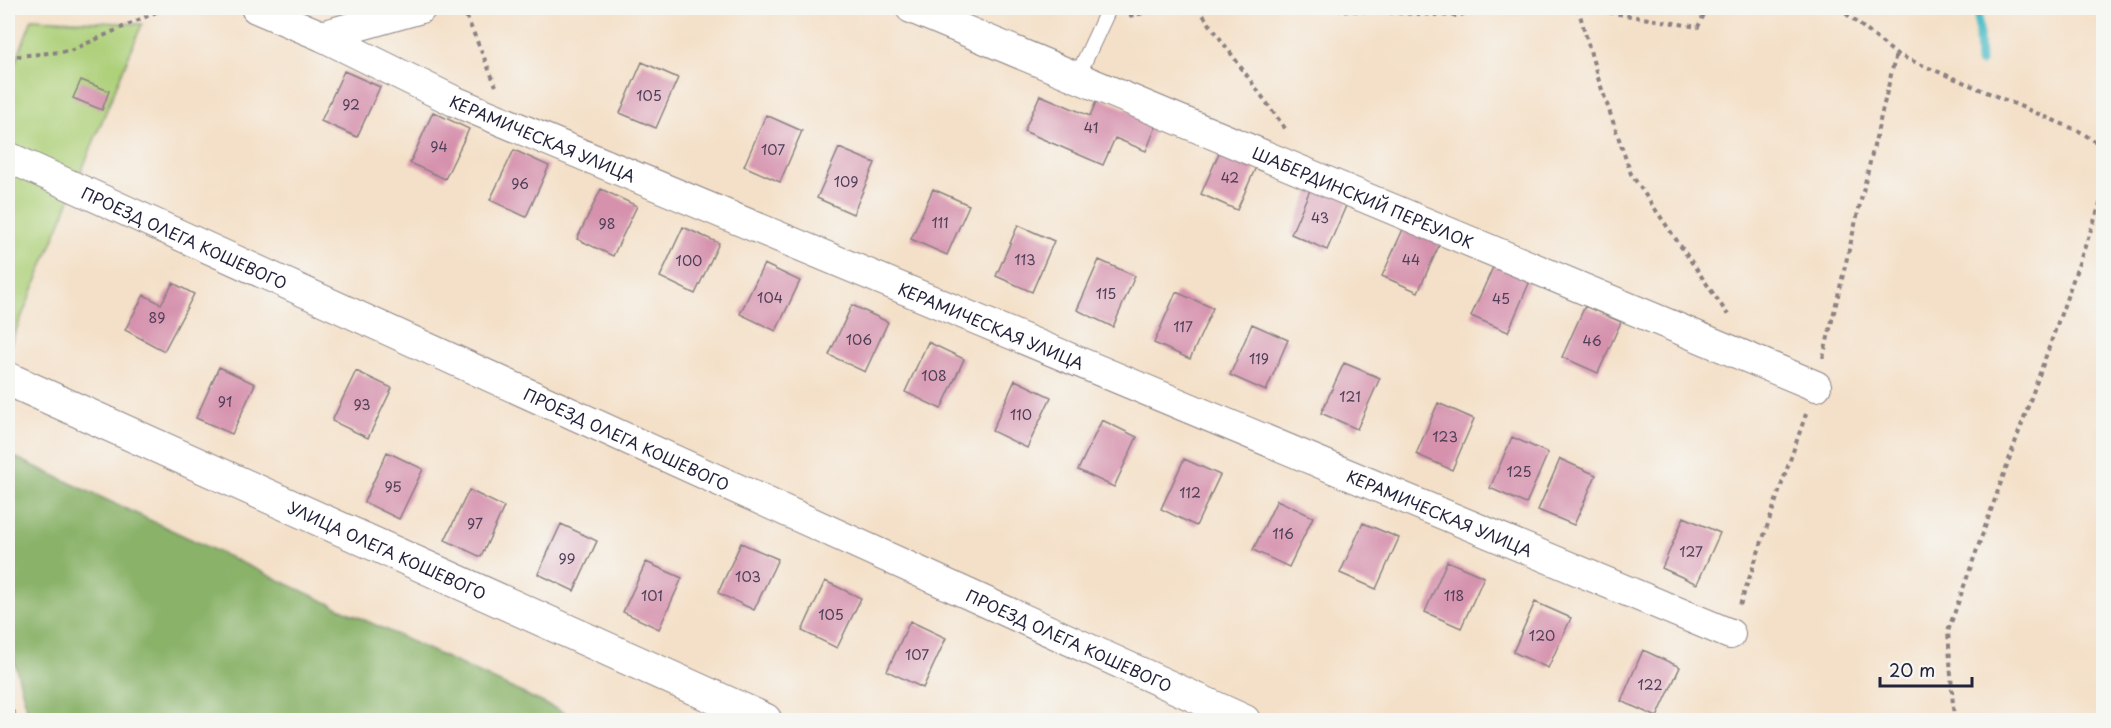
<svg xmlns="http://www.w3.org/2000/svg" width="2111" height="728" viewBox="0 0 2111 728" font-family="'Playpen Sans',sans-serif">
  <rect width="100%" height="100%" fill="#f6f6f2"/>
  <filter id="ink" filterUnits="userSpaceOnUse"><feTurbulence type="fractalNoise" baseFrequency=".0167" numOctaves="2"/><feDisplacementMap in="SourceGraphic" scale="12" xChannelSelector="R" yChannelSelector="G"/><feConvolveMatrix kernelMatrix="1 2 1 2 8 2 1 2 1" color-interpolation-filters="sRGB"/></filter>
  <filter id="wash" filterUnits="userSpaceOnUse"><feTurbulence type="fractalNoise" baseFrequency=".008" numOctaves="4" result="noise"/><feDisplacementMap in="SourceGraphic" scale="24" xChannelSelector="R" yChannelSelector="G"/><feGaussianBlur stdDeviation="1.35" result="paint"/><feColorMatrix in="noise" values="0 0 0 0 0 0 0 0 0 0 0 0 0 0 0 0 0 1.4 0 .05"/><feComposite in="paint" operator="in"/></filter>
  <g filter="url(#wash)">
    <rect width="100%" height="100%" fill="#f4e0c8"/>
    <path fill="#add079" stroke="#68795a" stroke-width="1.5" d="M 32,19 L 142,24 L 8,350 L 8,82 Z"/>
    <path fill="#8ab269" stroke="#566a52" stroke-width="1.5" d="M 8,454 L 580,720 L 30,720 L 8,638 Z"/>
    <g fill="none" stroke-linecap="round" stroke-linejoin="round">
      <path stroke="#50bec8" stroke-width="9" d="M 1978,8 L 1980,62"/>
    </g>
    <g id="blocks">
      <path fill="#d692ad" d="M 642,62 L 678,78 L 656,128 L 620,113 Z
        M 344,71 L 380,87 L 357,137 L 321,121 Z
        M 81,80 L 109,91 L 102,110 L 73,98 Z
        M 1040,95 L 1090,116 L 1098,97 L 1158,122 L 1146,151 L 1115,138 L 1103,165 L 1024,131 Z
        M 433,112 L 469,129 L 445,179 L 410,163 Z
        M 766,115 L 802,131 L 780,182 L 744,166 Z
        M 1223,144 L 1259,160 L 1237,210 L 1201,194 Z
        M 839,148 L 875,163 L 853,214 L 817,198 Z
        M 514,150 L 549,166 L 526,217 L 490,200 Z
        M 1313,183 L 1349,199 L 1327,250 L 1291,234 Z
        M 601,189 L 637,206 L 613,256 L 577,239 Z
        M 933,189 L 969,205 L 947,255 L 911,239 Z
        M 1018,225 L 1054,241 L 1032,292 L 996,276 Z
        M 1405,225 L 1441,241 L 1418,292 L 1382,276 Z
        M 683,227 L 719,243 L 695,294 L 660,277 Z
        M 1099,260 L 1135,276 L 1113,327 L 1077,310 Z
        M 764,264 L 800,281 L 776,331 L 740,314 Z
        M 1494,265 L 1530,281 L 1508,332 L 1471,316 Z
        M 173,283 L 194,294 L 164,351 L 125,330 L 144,295 L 161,304 Z
        M 1176,292 L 1213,308 L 1190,359 L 1154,343 Z
        M 852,305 L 888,322 L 865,372 L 829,355 Z
        M 1585,306 L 1621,322 L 1598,373 L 1562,357 Z
        M 1252,324 L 1288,340 L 1266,391 L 1230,375 Z
        M 928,342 L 964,359 L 941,409 L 905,392 Z
        M 1344,363 L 1380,378 L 1357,429 L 1321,413 Z
        M 219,367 L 255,384 L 232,434 L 196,418 Z
        M 356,371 L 392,388 L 368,438 L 332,421 Z
        M 1015,380 L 1051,397 L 1027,448 L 992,431 Z
        M 1438,403 L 1474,419 L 1452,470 L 1416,454 Z
        M 1102,420 L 1137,437 L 1114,487 L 1078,470 Z
        M 1512,437 L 1548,453 L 1526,504 L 1490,488 Z
        M 387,452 L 423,469 L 399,519 L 364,502 Z
        M 1184,459 L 1220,475 L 1196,526 L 1161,509 Z
        M 1560,459 L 1596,475 L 1574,525 L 1538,510 Z
        M 469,490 L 504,507 L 481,557 L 445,540 Z
        M 1277,500 L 1313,517 L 1289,567 L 1253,550 Z
        M 1684,517 L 1720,533 L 1697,584 L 1662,568 Z
        M 1363,523 L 1399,538 L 1376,589 L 1340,573 Z
        M 561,524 L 597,541 L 574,591 L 538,574 Z
        M 741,543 L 778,559 L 754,610 L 718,593 Z
        M 1447,561 L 1484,577 L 1461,628 L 1425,612 Z
        M 646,562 L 682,578 L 659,629 L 623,612 Z
        M 825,581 L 861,598 L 837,648 L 802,631 Z
        M 1535,602 L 1571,618 L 1548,668 L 1513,652 Z
        M 910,621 L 946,638 L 923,688 L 887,671 Z
        M 1643,650 L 1680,667 L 1657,717 L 1621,701 Z"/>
    </g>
  </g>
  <g filter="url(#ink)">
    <use href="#blocks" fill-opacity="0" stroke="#8b8182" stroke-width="1.5"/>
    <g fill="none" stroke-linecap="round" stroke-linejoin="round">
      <defs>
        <path id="service" d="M 1077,77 L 1109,8
          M 8,716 L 9,720"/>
        <g id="minor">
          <path id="s1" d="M 256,8 L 322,36 L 454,101 L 1730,634"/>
          <path id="s2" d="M 911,8 L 1816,386"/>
          <path d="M 322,36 L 421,8"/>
          <path id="s3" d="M 8,157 L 1245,720"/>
        </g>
        <g id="secondary">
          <path id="s4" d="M 8,379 L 765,720"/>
        </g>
      </defs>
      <use href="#service" stroke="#8b8182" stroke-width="17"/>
      <use href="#minor" stroke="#8b8182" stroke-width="32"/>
      <use href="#secondary" stroke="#8b8182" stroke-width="35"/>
      <path stroke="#8b8182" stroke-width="4" stroke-dasharray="4.5 4.5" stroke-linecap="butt" d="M 463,8 L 496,86
        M 1198,8 L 1287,131
        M 1299,8 L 1459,16 L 1475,8
        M 1578,8 L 1597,75 L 1631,174 L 1728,315
        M 1582,8 L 1698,27 L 1707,8
        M 1839,8 L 1896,54 L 2079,131 L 2104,147
        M 1129,16 L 1168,8
        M 8,57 L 70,51 L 165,8
        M 1823,358 L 1896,54
        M 1740,605 L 1806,414
        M 1954,720 L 1948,631 L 2104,193"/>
      <use href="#service" stroke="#fff" stroke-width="15"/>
      <use href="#minor" stroke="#fff" stroke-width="30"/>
      <use href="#secondary" stroke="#fff" stroke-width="33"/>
    </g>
  </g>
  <g text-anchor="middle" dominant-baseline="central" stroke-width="5" stroke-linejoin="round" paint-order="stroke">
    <g font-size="14" fill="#4f3e58">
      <text x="649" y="95">105</text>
      <text x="351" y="104">92</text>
      <text x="1091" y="127">41</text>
      <text x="439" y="146">94</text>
      <text x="773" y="149">107</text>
      <text x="1230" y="177">42</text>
      <text x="846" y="181">109</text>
      <text x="520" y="183">96</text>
      <text x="1320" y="217">43</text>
      <text x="940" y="222">111</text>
      <text x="607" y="223">98</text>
      <text x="1025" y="259">113</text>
      <text x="1411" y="259">44</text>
      <text x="689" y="260">100</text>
      <text x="1106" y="293">115</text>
      <text x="770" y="297">104</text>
      <text x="1501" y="298">45</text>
      <text x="157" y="317">89</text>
      <text x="1183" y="326">117</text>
      <text x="859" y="339">106</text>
      <text x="1592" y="340">46</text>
      <text x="1259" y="358">119</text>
      <text x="934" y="375">108</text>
      <text x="1350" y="396">121</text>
      <text x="225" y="401">91</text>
      <text x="362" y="404">93</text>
      <text x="1021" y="414">110</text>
      <text x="1445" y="436">123</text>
      <text x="1519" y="471">125</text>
      <text x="393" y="486">95</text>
      <text x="1190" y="492">112</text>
      <text x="475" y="523">97</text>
      <text x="1283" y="533">116</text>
      <text x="1691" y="551">127</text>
      <text x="567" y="558">99</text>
      <text x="748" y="576">103</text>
      <text x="652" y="595">101</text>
      <text x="1454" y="595">118</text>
      <text x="831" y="614">105</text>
      <text x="1542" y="635">120</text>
      <text x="917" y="654">107</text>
      <text x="1650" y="684">122</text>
    </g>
    <g font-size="16" fill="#22223b" stroke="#f6f6f2">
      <text stroke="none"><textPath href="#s1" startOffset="315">КЕРАМИЧЕСКАЯ УЛИЦА</textPath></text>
      <text stroke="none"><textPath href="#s2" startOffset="490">ШАБЕРДИНСКИЙ ПЕРЕУЛОК</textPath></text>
      <text stroke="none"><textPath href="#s3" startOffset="194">ПРОЕЗД ОЛЕГА КОШЕВОГО</textPath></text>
      <text stroke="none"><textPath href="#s1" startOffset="801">КЕРАМИЧЕСКАЯ УЛИЦА</textPath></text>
      <text stroke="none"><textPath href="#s3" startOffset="680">ПРОЕЗД ОЛЕГА КОШЕВОГО</textPath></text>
      <text stroke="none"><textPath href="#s1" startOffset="1287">КЕРАМИЧЕСКАЯ УЛИЦА</textPath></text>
      <text stroke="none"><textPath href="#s4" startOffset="416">УЛИЦА ОЛЕГА КОШЕВОГО</textPath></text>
      <text stroke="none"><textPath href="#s3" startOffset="1166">ПРОЕЗД ОЛЕГА КОШЕВОГО</textPath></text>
    </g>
  </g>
  <rect width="2111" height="728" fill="none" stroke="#f6f6f2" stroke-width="30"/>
  <path d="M1880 677v9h92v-9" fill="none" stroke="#22223b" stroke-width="3"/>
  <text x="1889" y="677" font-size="18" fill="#22223b" stroke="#f6f6f2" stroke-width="4.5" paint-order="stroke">20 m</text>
</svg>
